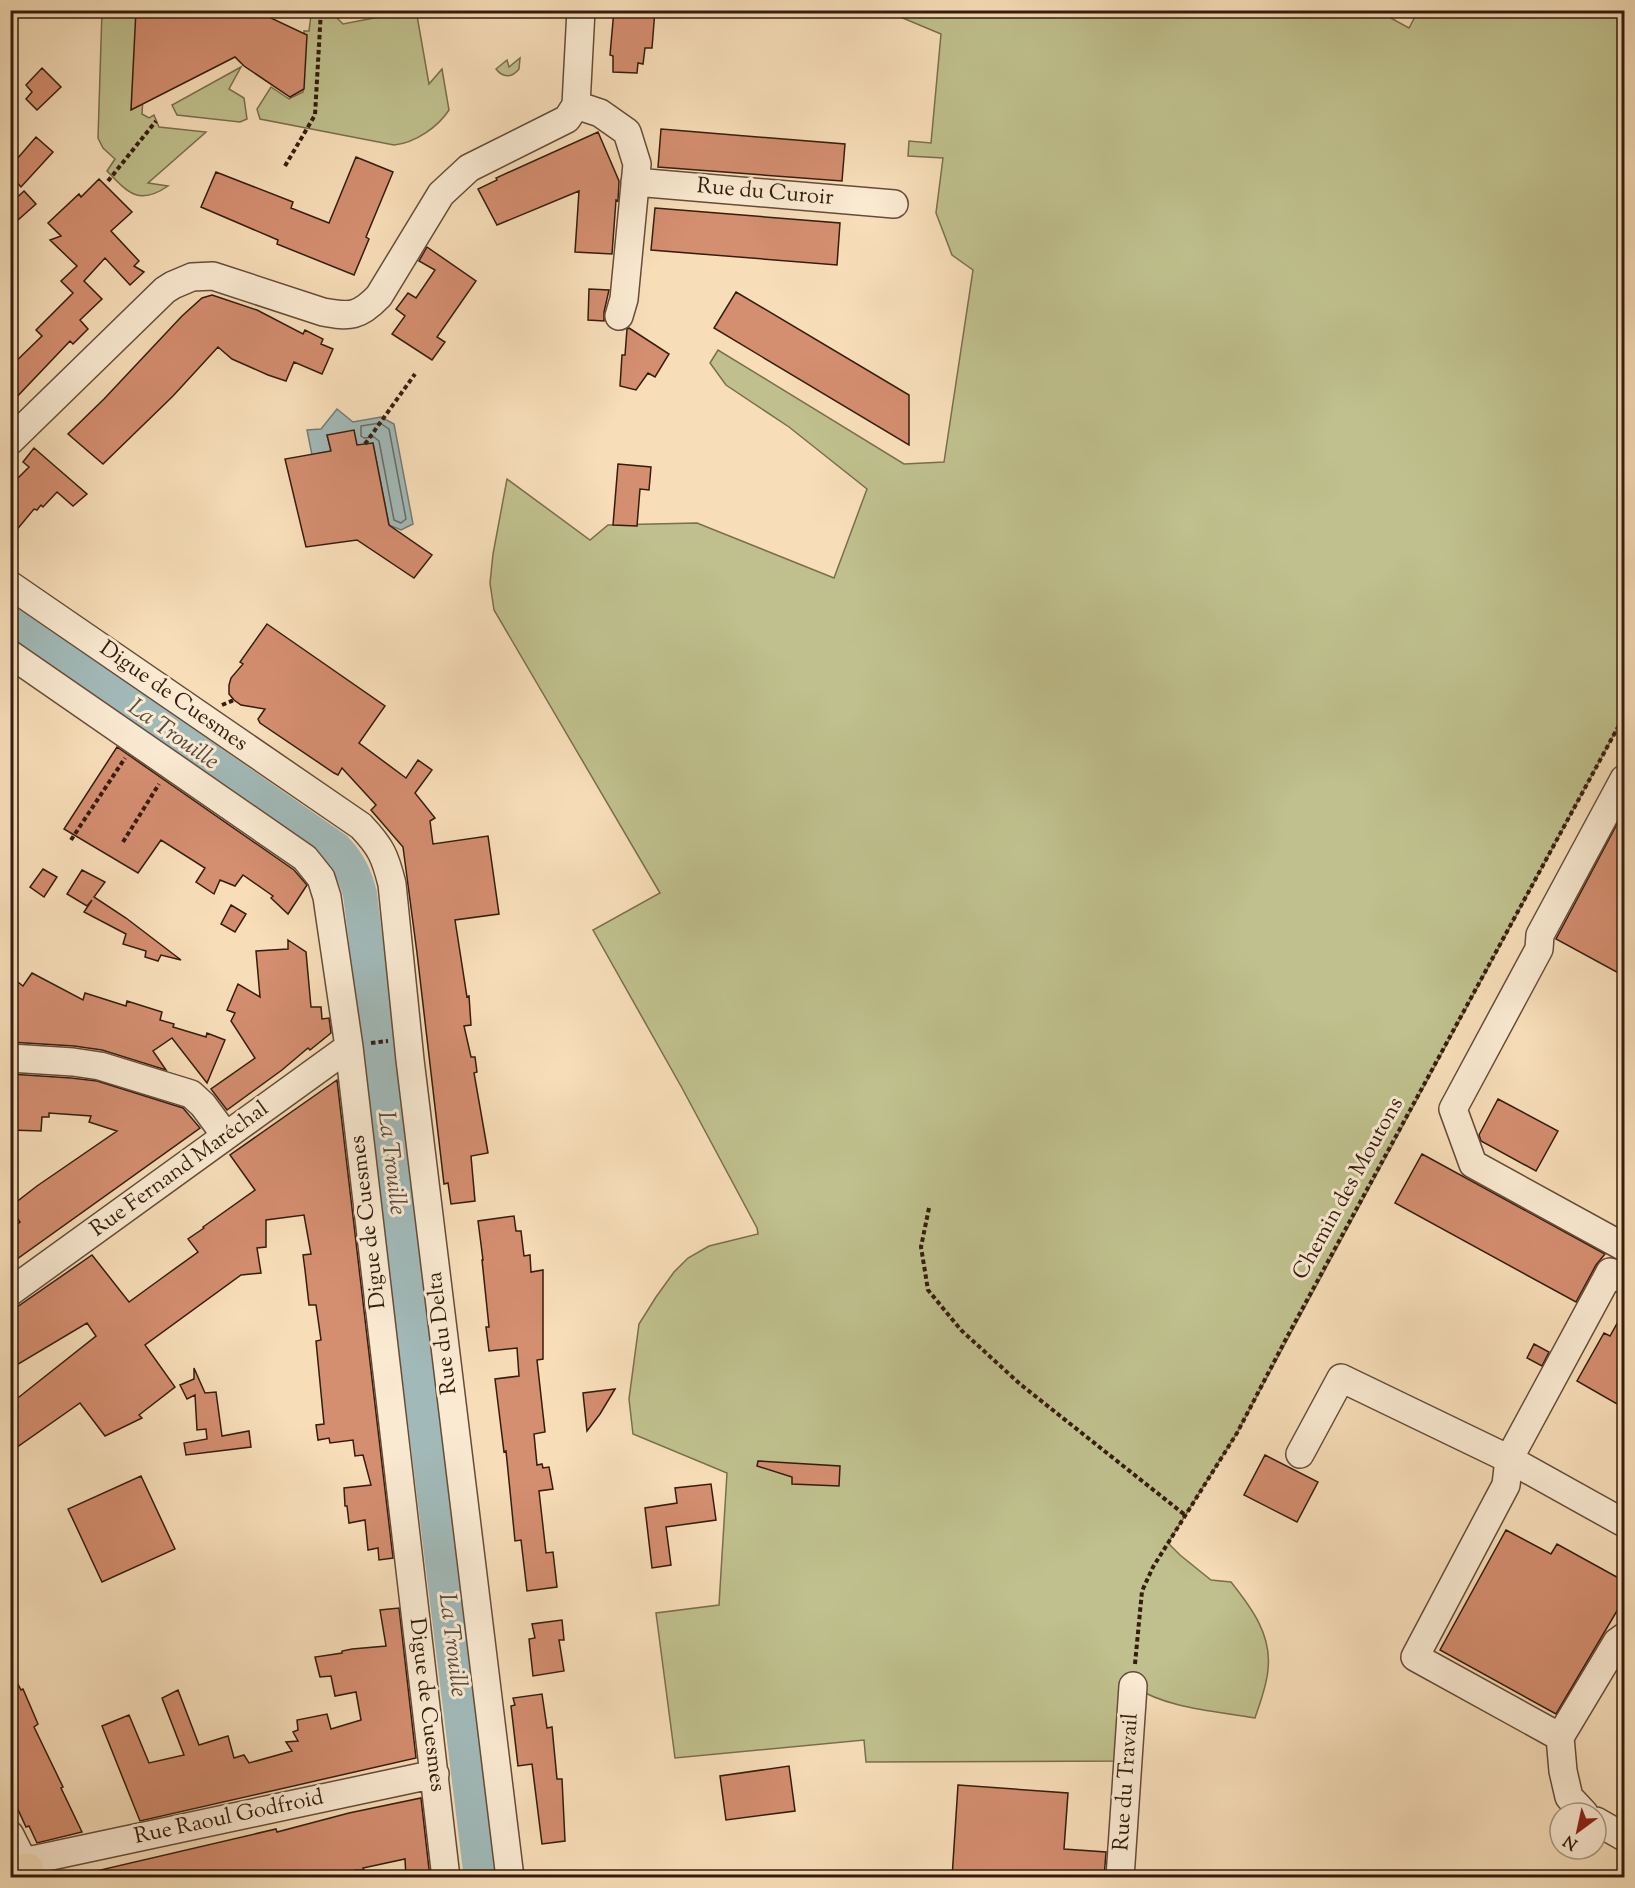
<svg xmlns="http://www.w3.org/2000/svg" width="1635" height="1888" viewBox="0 0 1635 1888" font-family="'Sorts Mill Goudy',serif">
  <rect width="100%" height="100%" fill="#f7deb9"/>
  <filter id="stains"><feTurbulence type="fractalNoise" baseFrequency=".00333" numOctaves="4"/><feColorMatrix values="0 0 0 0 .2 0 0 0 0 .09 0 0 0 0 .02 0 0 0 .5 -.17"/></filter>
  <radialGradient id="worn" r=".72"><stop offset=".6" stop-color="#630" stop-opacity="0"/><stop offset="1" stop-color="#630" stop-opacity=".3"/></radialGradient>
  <path fill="#bfc08d" stroke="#7a6e4d" stroke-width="1.5" d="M 416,10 L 429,84 L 442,69 L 449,110 C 438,127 415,143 394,145 L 260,119 L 257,109 L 271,87 L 289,99 L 303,92 L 304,31 L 309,31 L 311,15 L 330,11 L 343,24 Z
    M 1376,10 L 1409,28 L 1418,11 L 1493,10 L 1494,13 L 1519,10 L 1624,11 L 1624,716 L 1237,1433 L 1168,1543 L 1180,1555 L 1211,1580 L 1231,1582 C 1251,1607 1272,1635 1268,1669 C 1267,1685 1260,1703 1255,1718 C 1215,1711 1168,1709 1133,1686 L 1128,1761 L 866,1762 L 864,1740 L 675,1758 L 656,1613 L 719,1605 L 727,1473 L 633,1434 L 629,1399 L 639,1324 L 656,1297 L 674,1272 L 688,1258 L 709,1246 L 758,1234 L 757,1228 L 682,1088 L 593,930 L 660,893 L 494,610 L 490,583 L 493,554 L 507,479 L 590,540 L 608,525 L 697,523 L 834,578 L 867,489 L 789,427 L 726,385 L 710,363 L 718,350 L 904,464 L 944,462 L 973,270 L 952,255 L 936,213 L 943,158 L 908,156 L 909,141 L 931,143 L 941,34 L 886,11 Z
    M 102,11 L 148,11 L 142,114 L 149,118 L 154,115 L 159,127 L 206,132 L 148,183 L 168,186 C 139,206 128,193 107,171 L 115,159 L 103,148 L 98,138 Z
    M 520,58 L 519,69 C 512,78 503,78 496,69 L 507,60 L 509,67 Z
    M 241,67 L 229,89 L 244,98 L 247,119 L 240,122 L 177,115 L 172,105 Z"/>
  <path fill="#a1bab9" stroke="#767b74" stroke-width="1.5" d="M 337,409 L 353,422 L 381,417 L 394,424 L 413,524 L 401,530 L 389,525 L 373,443 L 357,446 L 327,435 L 331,451 L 312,455 L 307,430 L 321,429 Z"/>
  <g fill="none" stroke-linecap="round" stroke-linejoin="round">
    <path stroke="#6b6b63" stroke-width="1.5" d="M 380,423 L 389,429 L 406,519 L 401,523 L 394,520 L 379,441 L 374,437 L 364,438 L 361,436 L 361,426 Z"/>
    <path stroke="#a1bab9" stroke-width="34" d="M 10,622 L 336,849 C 349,863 355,875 360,894 L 481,1878"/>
  </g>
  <path fill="#d48e70" stroke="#351c0d" stroke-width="1.5" d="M 136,10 L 254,10 L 307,35 L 304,89 L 290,97 L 244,66 L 235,57 L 131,110 Z
    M 614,10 L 655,10 L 652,48 L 645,48 L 643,64 L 638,63 L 637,73 L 613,72 L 613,56 L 610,55 Z
    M 42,68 L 61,87 L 37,110 L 26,99 L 32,92 L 26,85 Z
    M 661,129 L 845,144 L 842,181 L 658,167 Z
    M 598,132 L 619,181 L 618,201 L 616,200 L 612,254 L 575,252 L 579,191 L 497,225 L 478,189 L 497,180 L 496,178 Z
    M 36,137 L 53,152 L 21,187 L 10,175 L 10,167 Z
    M 356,157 L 393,172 L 366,237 L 369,239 L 354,275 L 277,244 L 278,240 L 201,207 L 216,172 L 293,202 L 291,208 L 329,223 Z
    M 99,179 L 132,212 L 111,231 L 139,261 L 134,266 L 144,272 L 130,285 L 105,258 L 84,281 L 102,299 L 80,320 L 88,329 L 73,344 L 70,341 L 10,404 L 10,367 L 42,336 L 36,330 L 73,293 L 61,281 L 77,266 L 50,240 L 61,236 L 48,223 L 79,194 L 81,197 Z
    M 24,191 L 36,204 L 10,227 L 10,204 Z
    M 655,208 L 840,223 L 837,265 L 651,250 Z
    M 427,247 L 476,281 L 437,337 L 445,342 L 432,360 L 392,334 L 405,316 L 396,309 L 408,293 L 416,298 L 435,270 L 419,261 Z
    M 589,289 L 609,290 L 604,312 L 604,321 L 588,320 Z
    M 736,292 L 909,395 L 909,445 L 714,328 Z
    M 212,295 L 257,310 L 303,334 L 305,330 L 323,339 L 321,344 L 333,349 L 322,374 L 294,362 L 286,381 L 268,375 L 232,359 L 218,347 L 173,396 L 103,464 L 68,434 L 104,399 L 182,316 L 202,298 Z
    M 629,328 L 669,354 L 655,377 L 648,373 L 636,390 L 620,386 L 622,355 L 625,355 L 627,329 Z
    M 354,430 L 357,445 L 373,443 L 389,525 L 432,555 L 414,578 L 357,540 L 306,547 L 285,459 L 331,451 L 327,435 Z
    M 34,448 L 87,494 L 73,506 L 57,492 L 43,507 L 41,505 L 37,510 L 34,509 L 10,538 L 10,512 L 18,504 L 10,497 L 10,486 L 29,467 L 23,462 Z
    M 618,464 L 651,467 L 649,490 L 640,489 L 637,526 L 613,525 Z
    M 267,624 L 385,706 L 359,743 L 406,778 L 418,760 L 432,770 L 415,793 L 435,818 L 430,821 L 433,844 L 488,836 L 499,914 L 455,920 L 467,997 L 469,996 L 471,1025 L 464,1026 L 471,1057 L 475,1057 L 477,1072 L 474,1073 L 488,1153 L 471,1156 L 475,1201 L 451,1204 L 448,1183 L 444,1184 L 417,953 L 403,847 L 371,810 L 376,805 L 342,768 L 338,775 L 334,773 L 260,723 L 258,719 L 265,709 L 241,705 L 234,700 L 229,694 L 229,685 L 231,678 L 243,664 L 240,662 Z
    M 117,747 L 294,870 L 307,885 L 288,914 L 271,898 L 273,896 L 243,875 L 235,886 L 220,880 L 214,894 L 196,882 L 205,868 L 161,840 L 138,873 L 64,829 Z
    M 1624,811 L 1624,976 L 1556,939 Z
    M 43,869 L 57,877 L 44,897 L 30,887 Z
    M 82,870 L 105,882 L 94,897 L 126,918 L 181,960 L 161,955 L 158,961 L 145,957 L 146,951 L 123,944 L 126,934 L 84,912 L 92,900 L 87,906 L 67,894 Z
    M 231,905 L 246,914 L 235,932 L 221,924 Z
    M 288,940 L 306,952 L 311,1007 L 321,1007 L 322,1019 L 329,1018 L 331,1033 L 310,1050 L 308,1048 L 282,1070 L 227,1110 L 211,1089 L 255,1058 L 231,1021 L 235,1013 L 227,1010 L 238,984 L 260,997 L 256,951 L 288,949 Z
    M 32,973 L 83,1000 L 85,993 L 126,1006 L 127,1001 L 162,1012 L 160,1020 L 174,1024 L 173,1027 L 206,1037 L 207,1033 L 225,1040 L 207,1083 L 172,1038 L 153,1051 L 166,1070 L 102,1050 L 74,1046 L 10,1042 L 10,976 L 23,986 Z
    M 10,1074 L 71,1078 L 97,1081 L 183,1108 L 200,1128 L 10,1264 L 10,1230 L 20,1222 L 10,1207 L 37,1186 L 117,1131 L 89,1122 L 91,1116 L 49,1113 L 49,1117 L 42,1117 L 41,1131 L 10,1130 Z
    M 337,1080 L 393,1558 L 379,1560 L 378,1548 L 368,1550 L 365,1520 L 349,1523 L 347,1506 L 345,1506 L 344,1488 L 371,1485 L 363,1455 L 355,1456 L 353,1440 L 330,1443 L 329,1438 L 318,1440 L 316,1425 L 324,1424 L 316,1341 L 321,1340 L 316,1305 L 309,1305 L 305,1270 L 303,1255 L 311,1254 L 304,1215 L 266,1220 L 266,1247 L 257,1248 L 261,1273 L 241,1275 L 145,1345 L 175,1387 L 139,1415 L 142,1418 L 105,1436 L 80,1403 L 10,1452 L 10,1412 L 18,1406 L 14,1401 L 96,1336 L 87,1323 L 10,1369 L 10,1312 L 92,1255 L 129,1302 L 162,1278 L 198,1252 L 188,1239 L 204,1228 L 203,1227 L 255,1190 L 230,1155 Z
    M 1498,1099 L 1558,1131 L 1536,1171 L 1481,1141 L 1479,1135 Z
    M 1422,1154 L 1605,1254 L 1596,1265 L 1576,1302 L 1395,1203 Z
    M 514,1216 L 516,1231 L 521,1231 L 524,1256 L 530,1255 L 531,1272 L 543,1270 L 543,1359 L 537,1360 L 545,1432 L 534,1434 L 537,1465 L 542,1464 L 543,1468 L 549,1467 L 553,1489 L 539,1491 L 546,1553 L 553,1552 L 557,1587 L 527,1591 L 521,1540 L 515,1541 L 506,1451 L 504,1452 L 495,1379 L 519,1376 L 517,1348 L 489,1351 L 486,1327 L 489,1327 L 482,1260 L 483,1260 L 478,1221 Z
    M 1624,1311 L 1624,1408 L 1577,1381 L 1604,1333 L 1610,1336 Z
    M 1534,1344 L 1549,1352 L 1542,1366 L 1527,1358 Z
    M 194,1368 L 205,1393 L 216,1392 L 222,1436 L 249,1431 L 251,1447 L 186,1455 L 184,1443 L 207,1439 L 206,1429 L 197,1430 L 195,1395 L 187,1399 L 180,1385 L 194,1379 Z
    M 615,1389 L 600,1414 L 587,1431 L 583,1393 Z
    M 1265,1455 L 1318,1482 L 1297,1522 L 1244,1495 Z
    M 758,1461 L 840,1466 L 839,1486 L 792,1484 L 792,1477 L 757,1466 Z
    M 141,1476 L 175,1549 L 102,1582 L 68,1509 Z
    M 711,1484 L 716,1520 L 666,1527 L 671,1565 L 652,1568 L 645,1508 L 677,1503 L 675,1488 Z
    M 1506,1530 L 1551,1554 L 1557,1544 L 1624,1581 L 1624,1599 L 1556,1714 L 1440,1650 Z
    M 399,1608 L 416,1758 L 140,1821 L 102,1726 L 129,1715 L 149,1763 L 184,1755 L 162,1698 L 178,1690 L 199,1745 L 228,1736 L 234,1758 L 244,1755 L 249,1763 L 292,1751 L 286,1742 L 298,1741 L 293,1732 L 298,1730 L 297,1720 L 327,1714 L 331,1729 L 361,1720 L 356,1692 L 335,1696 L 331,1676 L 320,1677 L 315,1657 L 342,1653 L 342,1651 L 352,1649 L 386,1646 L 380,1610 Z
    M 562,1620 L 564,1640 L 559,1640 L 564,1671 L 533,1676 L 529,1639 L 535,1638 L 532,1624 Z
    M 10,1669 L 21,1690 L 23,1689 L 38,1724 L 34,1727 L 63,1787 L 61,1788 L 82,1832 L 37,1843 L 29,1826 L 26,1827 L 10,1792 Z
    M 542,1694 L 547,1728 L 552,1727 L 557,1779 L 562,1779 L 565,1841 L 542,1844 L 532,1764 L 518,1766 L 511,1706 L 515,1705 L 513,1698 Z
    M 789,1766 L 795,1811 L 726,1820 L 720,1776 Z
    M 958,1785 L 1068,1793 L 1064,1849 L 1106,1852 L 1104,1878 L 952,1878 Z
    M 421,1798 L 430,1878 L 406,1878 L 405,1859 L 363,1868 L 364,1870 L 355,1870 L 357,1878 L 96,1878 L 96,1871 L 276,1829 L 277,1832 L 349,1813 Z"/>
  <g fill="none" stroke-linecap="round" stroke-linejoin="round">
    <defs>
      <path id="minor" d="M 576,105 L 600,113 L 627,132 L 637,164 L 624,299 L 619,316
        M 635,182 L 894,204
        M 10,441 L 165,290 L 173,285 L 192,277 L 213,276 L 323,312 C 350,317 359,317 379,296 L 441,194 L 469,168 L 567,119 L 576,105 L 581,10
        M 10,585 L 361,826 C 381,847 385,856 392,884 L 410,1060 L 510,1878
        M 10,654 L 305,858 L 321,878 L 327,897 L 349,1047 L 446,1878
        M 10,1058 L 73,1062 L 100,1066 L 191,1094 L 203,1105 L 226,1136
        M 1624,1247 L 1473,1164 L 1453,1109 L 1539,949 L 1540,935 L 1624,779
        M 10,1292 L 349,1047
        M 1300,1454 L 1341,1378 L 1509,1459 L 1624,1523
        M 1560,1737 L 1617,1642 L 1624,1637
        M 1584,1813 L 1569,1797 L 1563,1771 L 1560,1737 L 1415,1657 L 1506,1485 L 1509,1459 L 1610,1272 L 1624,1280
        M 1596,1821 L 1624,1837
        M 10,1835 L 31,1877
        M 23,1862 L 435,1774
        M 1120,1878 L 1133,1686"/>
      <path id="highway" d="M 27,1870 L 29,1878"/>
    </defs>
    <use href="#minor" stroke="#664c38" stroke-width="30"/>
    <use href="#highway" stroke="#351c0d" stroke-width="36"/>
    <path stroke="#351c0d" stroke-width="4" stroke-dasharray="4.5 3" stroke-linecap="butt" d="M 285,166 L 315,115 L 321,10
      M 108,181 L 156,121
      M 365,444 L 415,374
      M 222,705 L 234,700
      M 71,840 L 125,758
      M 123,842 L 159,784
      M 371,1043 L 388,1041
      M 929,1208 L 921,1247 L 928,1290 L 961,1330 L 1020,1384 L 1185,1515
      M 1135,1664 L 1142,1591 L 1153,1567 L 1237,1433 L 1287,1337 L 1624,716"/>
    <use href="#minor" stroke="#faead2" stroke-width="27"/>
    <use href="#highway" stroke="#f7deb9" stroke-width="33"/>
  </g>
  <g text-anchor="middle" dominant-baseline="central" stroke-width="6" stroke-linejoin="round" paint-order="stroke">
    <g font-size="22" fill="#351c0d" stroke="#faead2">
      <text transform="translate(765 193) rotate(5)">Rue du Curoir</text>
      <text transform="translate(173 697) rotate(35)">Digue de Cuesmes</text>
      <text transform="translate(180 1170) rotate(-36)">Rue Fernand Maréchal</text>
      <text transform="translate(1349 1189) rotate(-61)">Chemin des Moutons</text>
      <text transform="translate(369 1222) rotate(-97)">Digue de Cuesmes</text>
      <text transform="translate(443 1333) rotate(-97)">Rue du Delta</text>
      <text transform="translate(426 1705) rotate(83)">Digue de Cuesmes</text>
      <text transform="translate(1127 1782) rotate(-86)">Rue du Travail</text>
      <text transform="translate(229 1818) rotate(-12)">Rue Raoul Godfroid</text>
    </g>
    <g font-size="24" font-style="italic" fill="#554b41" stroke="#faead2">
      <text transform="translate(173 735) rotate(35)">La Trouille</text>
      <text transform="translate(391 1163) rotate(83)">La Trouille</text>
      <text transform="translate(452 1645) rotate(83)">La Trouille</text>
    </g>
  </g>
  <rect width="1635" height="1888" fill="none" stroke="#f7deb9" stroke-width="36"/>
  <rect x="12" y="12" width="1611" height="1864" fill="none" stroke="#351c0d" stroke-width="3"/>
  <rect x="18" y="18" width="1599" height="1852" fill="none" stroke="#351c0d" stroke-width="1.5"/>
  <g transform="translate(1578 1831) rotate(213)"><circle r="28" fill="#faead2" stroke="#ab9883" stroke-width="1.5"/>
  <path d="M0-4.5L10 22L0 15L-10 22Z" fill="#8f2418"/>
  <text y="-9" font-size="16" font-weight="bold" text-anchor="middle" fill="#351c0d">N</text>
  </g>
  <rect width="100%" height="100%" filter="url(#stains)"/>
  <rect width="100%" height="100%" fill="url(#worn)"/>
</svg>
